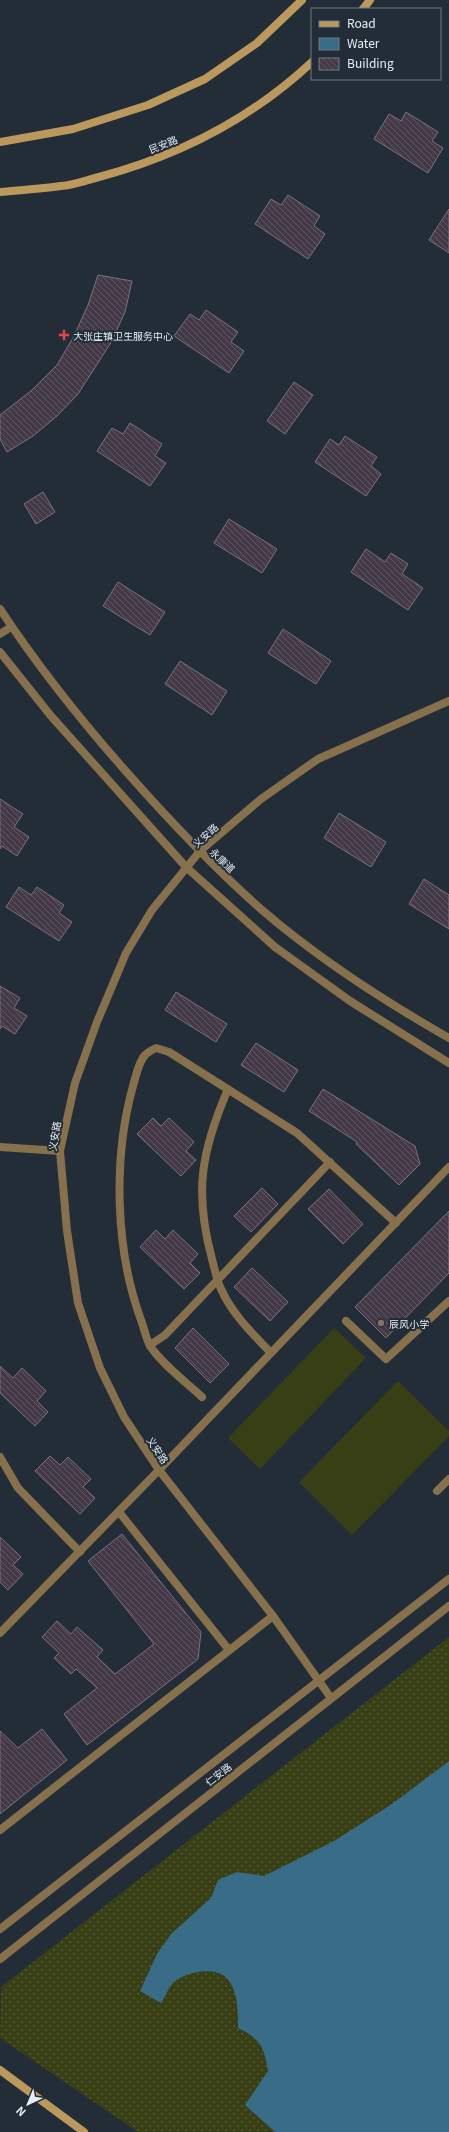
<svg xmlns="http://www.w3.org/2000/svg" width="449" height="2132" viewBox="0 0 449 2132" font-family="Georgia,'Noto Sans SC',serif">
  <defs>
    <pattern id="grass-dots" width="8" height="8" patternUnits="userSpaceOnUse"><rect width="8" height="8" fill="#383f14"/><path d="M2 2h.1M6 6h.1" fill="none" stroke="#555b37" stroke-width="1.8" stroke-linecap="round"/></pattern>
    <pattern id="building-back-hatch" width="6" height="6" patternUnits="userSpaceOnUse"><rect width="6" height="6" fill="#443947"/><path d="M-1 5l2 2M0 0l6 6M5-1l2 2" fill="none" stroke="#5f5662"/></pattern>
  </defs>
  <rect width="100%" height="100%" fill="#222d38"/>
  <path fill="url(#grass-dots)" d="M 449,1637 L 449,2132 L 138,2132 L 0,2038 L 1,1987 Z"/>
  <path fill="#383f14" d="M 334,1328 L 366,1358 L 260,1469 L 228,1438 Z
    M 398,1381 L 449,1431 L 449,1436 L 352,1535 L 299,1482 Z"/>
  <path fill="#396d87" d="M 449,1761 L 449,2132 L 275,2132 L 245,2105 L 268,2071 C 264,2047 261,2039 238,2028 C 238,2012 238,1996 230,1982 C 220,1964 184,1971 172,1984 C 168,1989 165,1997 161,2003 L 140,1991 L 157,1954 L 171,1934 L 211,1898 L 218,1880 L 237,1872 L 264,1876 L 334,1841 L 392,1804 Z"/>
  <path fill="url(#building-back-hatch)" stroke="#7c707f" d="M 406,112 L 438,132 L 432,141 L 443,148 L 428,173 L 374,139 L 389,114 L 401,121 Z
    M 288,195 L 320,216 L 314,226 L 325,234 L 308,259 L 255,224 L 271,199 L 281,205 Z
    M 449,209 L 449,253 L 429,240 Z
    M 98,275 L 132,281 L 125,312 L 112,341 L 78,394 L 57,416 L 33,436 L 7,452 L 0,439 L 0,415 L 32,390 L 57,365 L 74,336 L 88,305 Z
    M 206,310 L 238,332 L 231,342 L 244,351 L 229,373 L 174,336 L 190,314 L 199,320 Z
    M 294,382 L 313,395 L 285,434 L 267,421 Z
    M 130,423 L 162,444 L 155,456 L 166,463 L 150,486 L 97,451 L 112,428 L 123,434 Z
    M 345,436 L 377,457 L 371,466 L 381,474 L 366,496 L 315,462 L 330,439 L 339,445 Z
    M 43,492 L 55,512 L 36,524 L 24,504 Z
    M 229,519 L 277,549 L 262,573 L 214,543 Z
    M 366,549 L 385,562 L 391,553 L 408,564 L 402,574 L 423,588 L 408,610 L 351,572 Z
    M 118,582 L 165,612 L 150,635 L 103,606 Z
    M 283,629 L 331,661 L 316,684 L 268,653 Z
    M 180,661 L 227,691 L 212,715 L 165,684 Z
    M 0,799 L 23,814 L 14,827 L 29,837 L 17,856 L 2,846 L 0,849 Z
    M 339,813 L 386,842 L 371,867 L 324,838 Z
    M 424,879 L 449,895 L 449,929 L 409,904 Z
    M 19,887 L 31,895 L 37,887 L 64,905 L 59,913 L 72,922 L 59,941 L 6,907 Z
    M 0,986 L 20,998 L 14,1008 L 27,1016 L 15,1034 L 2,1026 L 0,1029 Z
    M 176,992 L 227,1024 L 216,1042 L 165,1010 Z
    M 256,1043 L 298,1070 L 284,1092 L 241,1065 Z
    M 323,1089 L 415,1146 L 420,1164 L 399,1185 L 356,1144 L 357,1142 L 309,1111 Z
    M 153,1118 L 161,1126 L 169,1118 L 194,1142 L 186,1151 L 196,1160 L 181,1176 L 137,1134 Z
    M 262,1188 L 278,1204 L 251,1232 L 234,1216 Z
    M 329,1189 L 363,1224 L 343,1244 L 308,1209 Z
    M 449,1211 L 449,1273 L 386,1338 L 355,1307 Z
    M 156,1230 L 165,1239 L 173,1230 L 198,1254 L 190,1263 L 200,1273 L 184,1289 L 140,1247 Z
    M 252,1268 L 288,1302 L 270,1321 L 234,1287 Z
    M 193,1328 L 229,1364 L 210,1383 L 175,1348 Z
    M 0,1366 L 13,1378 L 22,1368 L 46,1391 L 37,1401 L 48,1412 L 35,1426 L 0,1393 Z
    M 50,1456 L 60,1465 L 68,1457 L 91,1479 L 83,1487 L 95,1498 L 80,1514 L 35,1471 Z
    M 122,1534 L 201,1632 L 198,1659 L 87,1745 L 64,1714 L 97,1688 L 76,1669 L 71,1674 L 54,1658 L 59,1653 L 42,1637 L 57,1621 L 71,1634 L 77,1627 L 103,1650 L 97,1657 L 115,1674 L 154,1644 L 88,1561 Z
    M 0,1537 L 21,1557 L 13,1565 L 23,1574 L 8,1590 L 0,1582 Z
    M 42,1729 L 67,1760 L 0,1814 L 0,1731 L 18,1748 Z"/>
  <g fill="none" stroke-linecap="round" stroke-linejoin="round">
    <path stroke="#87714d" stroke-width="8" d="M 0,634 L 11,627
      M 228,1089 C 201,1152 194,1192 212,1259 C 215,1270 217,1282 222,1291 C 233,1315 253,1334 271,1353
      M 346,1321 L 386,1359 L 449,1301
      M 150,1345 L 165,1335 L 330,1162
      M 202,1397 C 185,1381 163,1365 150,1346 C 146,1338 144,1328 141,1320 C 115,1249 113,1158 133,1086 C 136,1076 138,1063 145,1055 C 148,1052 152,1050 156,1048 L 169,1052 L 297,1133 L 396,1223
      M 0,1457 L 18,1488 L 80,1552
      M 437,1491 L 449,1479
      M 119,1512 L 229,1650
      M 0,1633 L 159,1470
      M 0,1830 L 273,1616"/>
    <path stroke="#87714d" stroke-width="8" d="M 0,1147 L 60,1151
      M 159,1470 L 449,1167"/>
    <path stroke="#87714d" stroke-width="8" d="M 0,609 C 37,665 79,718 123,768 C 167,818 212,866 262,910 C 319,959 384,1001 449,1038
      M 0,652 L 51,716 L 186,867 L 275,947 L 350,1001 L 449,1063
      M 331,1698 L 273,1616 L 159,1470 L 124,1417 L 100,1368 L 78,1303 L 67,1231 L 60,1151 L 75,1083 L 97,1022 L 126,953 L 152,910 L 200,851 L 261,799 L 318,759 L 449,701
      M 0,1929 L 449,1579
      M 0,1959 L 449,1606"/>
    <path stroke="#bb995d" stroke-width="8" d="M 363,9 L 370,0
      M 0,142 L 73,129 L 148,105 L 205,79 L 257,43 L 302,0
      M 0,192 C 20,190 41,189 61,186 C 74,185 87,180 99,177 C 178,156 252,118 312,62
      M 0,2070 L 84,2132"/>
  </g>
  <path fill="#e0444e" stroke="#222d38" stroke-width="1.5" d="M62 329h4v4h4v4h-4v4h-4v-4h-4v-4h4z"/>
  <circle fill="#8d6e63" stroke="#222d38" stroke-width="1.5" cx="381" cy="1323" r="4"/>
  <g text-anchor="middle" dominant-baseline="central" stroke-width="4" stroke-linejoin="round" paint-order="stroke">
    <g font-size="10" fill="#e6edf5" stroke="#222d38">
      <text transform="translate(163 144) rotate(-22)">民安路</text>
      <text transform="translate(205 835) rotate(-42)">义安路</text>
      <text transform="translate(223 860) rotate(43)">永康道</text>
      <text transform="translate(54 1136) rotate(-81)">义安路</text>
      <text transform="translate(158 1450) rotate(56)">义安路</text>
      <text transform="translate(218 1774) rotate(-38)">仁安路</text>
    </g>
    <g font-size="10" fill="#e6edf5" stroke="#222d38" text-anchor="start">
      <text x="73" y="335">大张庄镇卫生服务中心</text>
      <text x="389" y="1323">辰风小学</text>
    </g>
  </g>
  <rect x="311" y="8" width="130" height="72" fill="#222d38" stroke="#707a84"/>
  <rect x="319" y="21" width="20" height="6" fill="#bb995d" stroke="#707a84"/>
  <text x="347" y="28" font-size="12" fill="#e6edf5">Road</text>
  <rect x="319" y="38" width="20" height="12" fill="#396d87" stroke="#707a84"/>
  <text x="347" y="48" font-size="12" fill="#e6edf5">Water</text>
  <rect x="319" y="58" width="20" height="12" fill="url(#building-back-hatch)" stroke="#707a84"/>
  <text x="347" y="68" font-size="12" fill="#e6edf5">Building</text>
  <g transform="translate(28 2104) rotate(224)" stroke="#222d38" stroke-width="3" paint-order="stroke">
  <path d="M0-3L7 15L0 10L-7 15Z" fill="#e6edf5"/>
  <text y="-6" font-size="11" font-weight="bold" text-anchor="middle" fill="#e6edf5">N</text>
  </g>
</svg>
